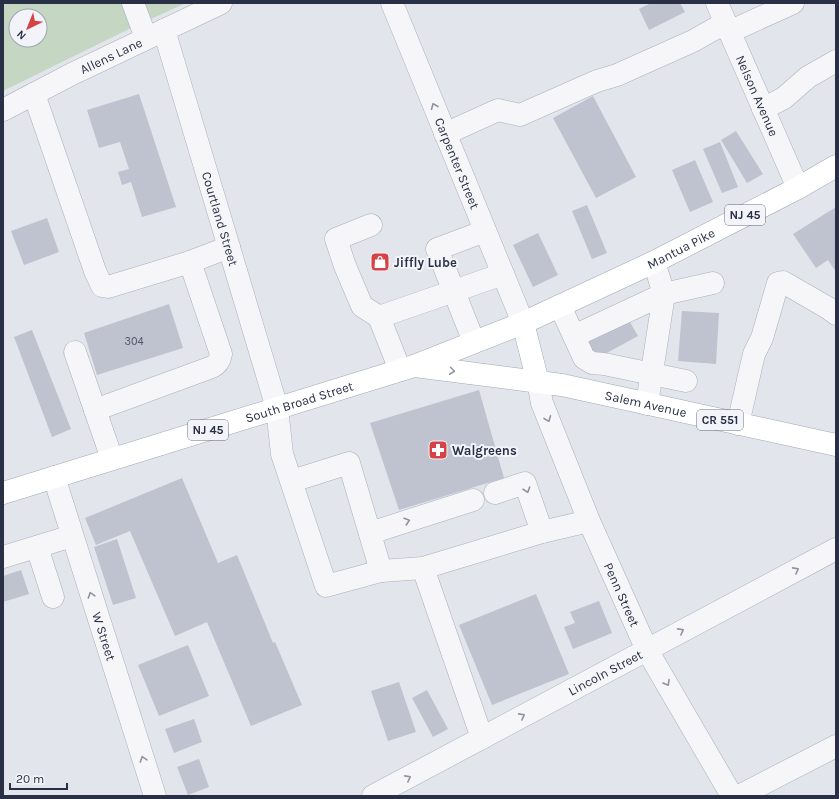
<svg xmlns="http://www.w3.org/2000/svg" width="839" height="799" viewBox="0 0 839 799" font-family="Karla,sans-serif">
  <rect width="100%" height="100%" fill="#e2e5eb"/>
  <path fill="#c5d6c3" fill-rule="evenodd" d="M 3,3 L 186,3 L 131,28 L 3,91 ZM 16,16 L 40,16 L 40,40 L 16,40 Z"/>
  <path fill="#bfc3cf" d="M 651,3 L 680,3 L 685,12 L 649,30 L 639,9 Z
    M 139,94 L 176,207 L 142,217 L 131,182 L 122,185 L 118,172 L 129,169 L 120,142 L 99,148 L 87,110 Z
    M 593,96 L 636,177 L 596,198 L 553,118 Z
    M 736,131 L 763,174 L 747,183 L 721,140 Z
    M 720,142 L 738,187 L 722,193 L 703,149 Z
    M 695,160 L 713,202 L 690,212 L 672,170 Z
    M 587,205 L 607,253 L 592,259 L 572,211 Z
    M 836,207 L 836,272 L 828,260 L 816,268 L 793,234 Z
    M 47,218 L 59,252 L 24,265 L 11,231 Z
    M 538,233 L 558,275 L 533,287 L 513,245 Z
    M 169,304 L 183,348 L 97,375 L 84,333 Z
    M 682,311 L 719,313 L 716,364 L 678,361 Z
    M 627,317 L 638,336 L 592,361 L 581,342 Z
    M 32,330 L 71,429 L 52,437 L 14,337 Z
    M 479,390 L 504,478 L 399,510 L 370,423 Z
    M 182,478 L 218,563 L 237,555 L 273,643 L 275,642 L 302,705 L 251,726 L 207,622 L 175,636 L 130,531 L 96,545 L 85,518 Z
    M 117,539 L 136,598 L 113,605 L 94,547 Z
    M 21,570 L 29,594 L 3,602 L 3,576 Z
    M 536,594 L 569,674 L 492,705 L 459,625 Z
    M 599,601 L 612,633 L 573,649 L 564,627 L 575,623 L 570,612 Z
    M 188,645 L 209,696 L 159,716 L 138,665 Z
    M 399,682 L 416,732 L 388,741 L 371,691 Z
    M 427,690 L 448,729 L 433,737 L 412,698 Z
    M 194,719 L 202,742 L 174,753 L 165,729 Z
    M 199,759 L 209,787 L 188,795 L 177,767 Z"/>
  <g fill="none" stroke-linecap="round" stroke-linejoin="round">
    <defs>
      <g id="minor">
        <path d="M 133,3 L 146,38"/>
        <path id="s1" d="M 392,3 L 523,323"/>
        <path id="s2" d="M 717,3 L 798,188"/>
        <path id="s3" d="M 164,30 L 277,408 L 282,454 L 326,586 L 381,571 L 423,568 L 542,532 L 589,521"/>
        <path d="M 729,32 L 793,3"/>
        <path d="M 34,94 L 95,271 L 102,286 L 108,287 L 190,262 L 229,247"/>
        <path d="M 763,109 L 784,98 L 808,77 L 836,61"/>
        <path id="s4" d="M 3,110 L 72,74 L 221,3"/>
        <path d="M 445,134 L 498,110 L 520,115 L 597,81 L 617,75 L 693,41 L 725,23"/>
        <path d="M 371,225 L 336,239 L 345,266 L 362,306 L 379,317 L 503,274"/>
        <path d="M 560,306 L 584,358 L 592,363 L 604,364 L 686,381"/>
        <path d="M 379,317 L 400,370"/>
        <path d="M 574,336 L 664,294 L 713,283"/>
        <path d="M 474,342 L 437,249 L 485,231"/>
        <path d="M 75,352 L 112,459"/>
        <path id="s5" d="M 538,382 L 542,403 L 589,521 L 647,650 L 732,796"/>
        <path d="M 647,404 L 664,294 L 654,262"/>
        <path d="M 95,410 L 212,367 C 218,364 220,360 221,354 L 190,262"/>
        <path d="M 738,424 L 754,354 L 762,338 L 778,283 L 783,282 L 828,308 L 836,314"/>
        <path id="s6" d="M 54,477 L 155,796"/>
        <path d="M 292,481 L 349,463 L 381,571"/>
        <path d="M 495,493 L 525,483 L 542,532"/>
        <path d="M 370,533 L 473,500"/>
        <path d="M 37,547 L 53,597"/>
        <path d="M 3,557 L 72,536"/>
        <path d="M 423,568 L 482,738"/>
        <path id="s7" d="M 373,796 L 836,549"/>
        <path d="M 739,796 L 836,746"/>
      </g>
      <g id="major">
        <path d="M 523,323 L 538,382"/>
        <path id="s8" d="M 415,366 L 562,385 L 836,445"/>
        <path id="s9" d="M 3,493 L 414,366 L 523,323 L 654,262 L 798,188 L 836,166"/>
      </g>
    </defs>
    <use href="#minor" stroke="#aaafb9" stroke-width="23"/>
    <use href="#major" stroke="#a1a7b8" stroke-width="23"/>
    <use href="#minor" stroke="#f6f6f9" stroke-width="22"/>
    <use href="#major" stroke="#fff" stroke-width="22"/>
  </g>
  <defs><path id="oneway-chevron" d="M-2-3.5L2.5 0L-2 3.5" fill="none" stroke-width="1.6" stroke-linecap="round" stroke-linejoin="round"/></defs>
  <g stroke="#90939f">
    <use href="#oneway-chevron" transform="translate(434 106) rotate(-112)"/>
    <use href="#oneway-chevron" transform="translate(548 419) rotate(68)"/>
    <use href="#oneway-chevron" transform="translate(527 490) rotate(71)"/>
    <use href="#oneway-chevron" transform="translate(407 521) rotate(-18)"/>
    <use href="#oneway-chevron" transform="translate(796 570) rotate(-28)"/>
    <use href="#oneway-chevron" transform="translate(91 595) rotate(-108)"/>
    <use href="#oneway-chevron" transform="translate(681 631) rotate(-28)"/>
    <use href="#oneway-chevron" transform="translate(667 683) rotate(60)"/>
    <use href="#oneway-chevron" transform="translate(522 716) rotate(-28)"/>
    <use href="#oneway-chevron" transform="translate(143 759) rotate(-108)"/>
    <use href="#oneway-chevron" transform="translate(408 778) rotate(-28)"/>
  </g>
  <use stroke="#9498a2" href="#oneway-chevron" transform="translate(452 371) rotate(7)"/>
  <defs>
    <symbol id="shop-square" viewBox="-11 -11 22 22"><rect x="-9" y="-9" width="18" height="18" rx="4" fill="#d64245" stroke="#f2f4f9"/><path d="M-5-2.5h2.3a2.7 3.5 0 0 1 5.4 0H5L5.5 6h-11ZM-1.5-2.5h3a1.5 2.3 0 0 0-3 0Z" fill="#fff"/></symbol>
    <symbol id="pharmacy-square" viewBox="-11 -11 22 22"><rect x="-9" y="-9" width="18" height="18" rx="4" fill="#d64245" stroke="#f2f4f9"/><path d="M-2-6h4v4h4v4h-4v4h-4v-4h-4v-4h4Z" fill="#fff"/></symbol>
  </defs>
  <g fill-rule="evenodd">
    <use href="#shop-square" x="369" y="251" width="22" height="22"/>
    <use href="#pharmacy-square" x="427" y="439" width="22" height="22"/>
  </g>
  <g text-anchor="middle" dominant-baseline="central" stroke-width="4" stroke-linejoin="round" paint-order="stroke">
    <g font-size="11" fill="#4e5568">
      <text x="134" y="341">304</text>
    </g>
    <g fill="#f2f4f9" stroke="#656b7b" stroke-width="1">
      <rect x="725" y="205" width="40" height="20" rx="3"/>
      <rect x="697" y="410" width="46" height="20" rx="3"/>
      <rect x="188" y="420" width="40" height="20" rx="3"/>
    </g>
    <g font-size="12" font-weight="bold" fill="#293045">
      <text x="745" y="215">NJ 45</text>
      <text x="720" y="420">CR 551</text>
      <text x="208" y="430">NJ 45</text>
    </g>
    <g font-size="13" fill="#293045" stroke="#f2f4f9">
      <text stroke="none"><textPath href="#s4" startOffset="121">Allens Lane</textPath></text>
      <text stroke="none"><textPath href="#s2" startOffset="101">Nelson Avenue</textPath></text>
      <text stroke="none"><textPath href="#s1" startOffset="173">Carpenter Street</textPath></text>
      <text stroke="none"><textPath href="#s3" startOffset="197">Courtland Street</textPath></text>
      <text stroke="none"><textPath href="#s9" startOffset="722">Mantua Pike</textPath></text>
      <text stroke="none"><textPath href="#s9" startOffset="310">South Broad Street</textPath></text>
      <text stroke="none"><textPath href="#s8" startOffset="234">Salem Avenue</textPath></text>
      <text stroke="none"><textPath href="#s5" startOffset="229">Penn Street</textPath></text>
      <text stroke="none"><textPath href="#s6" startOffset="167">W Street</textPath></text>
      <text stroke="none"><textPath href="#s7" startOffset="263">Lincoln Street</textPath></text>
    </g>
    <g font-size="13" font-weight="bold" fill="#293045" stroke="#f2f4f9" text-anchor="start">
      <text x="394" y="262">Jiffly Lube</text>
      <text x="452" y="450">Walgreens</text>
    </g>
  </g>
  <rect width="839" height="799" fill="none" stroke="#293045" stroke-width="8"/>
  <g transform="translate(28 28) rotate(223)"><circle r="19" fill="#f2f4f9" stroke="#a2a6b1"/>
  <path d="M0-3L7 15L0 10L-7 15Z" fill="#d64245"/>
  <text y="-6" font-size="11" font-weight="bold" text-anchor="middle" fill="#293045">N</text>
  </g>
  <path d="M10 783v6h57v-6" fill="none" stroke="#293045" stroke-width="2"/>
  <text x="16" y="783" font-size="12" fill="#293045" stroke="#f2f4f9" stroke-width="3" paint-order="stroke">20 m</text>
</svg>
